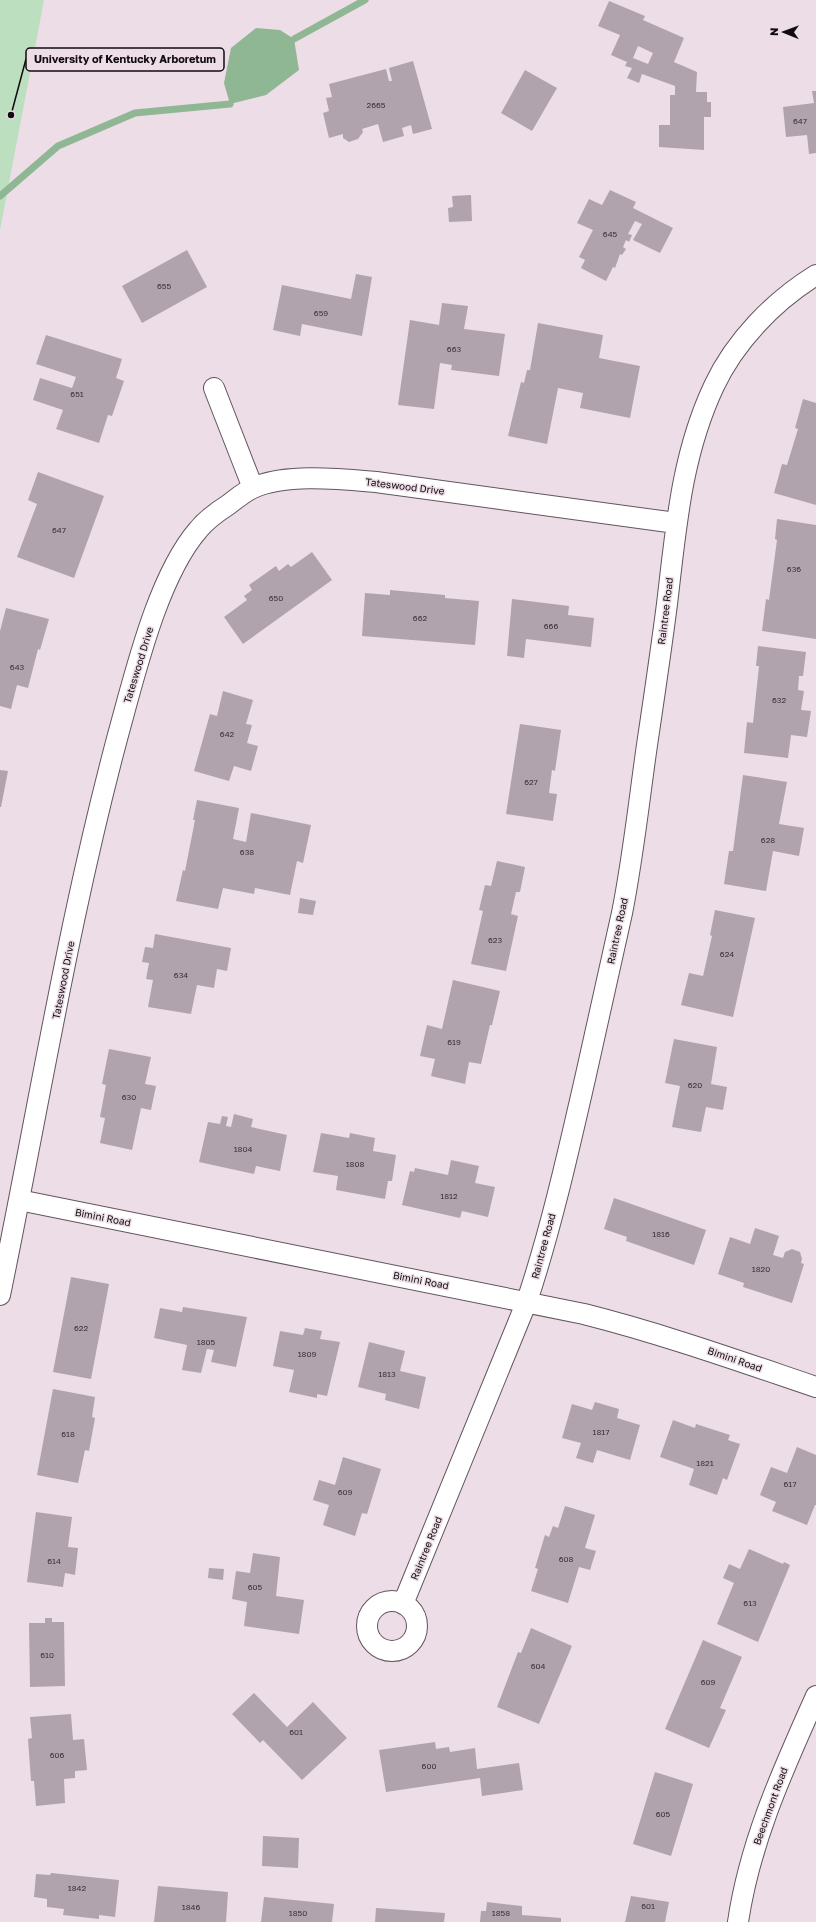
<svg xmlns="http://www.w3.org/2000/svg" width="816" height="1922" viewBox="0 0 816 1922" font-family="'Golos Text',sans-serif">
  <rect width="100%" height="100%" fill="#ecdde7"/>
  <path fill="#bcdfbf" d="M 0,0 L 44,0 L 0,230 Z"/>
  <path fill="#8fb794" d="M 256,28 L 280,30 L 294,39 L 299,70 L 266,95 L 230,104 L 224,83 L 231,48 Z"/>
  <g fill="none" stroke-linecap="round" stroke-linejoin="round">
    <path stroke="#8fb794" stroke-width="7" d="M 294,39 L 365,0
      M 0,196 L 58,146 L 135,113 L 230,104"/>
  </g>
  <path fill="#b1a3ad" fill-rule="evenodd" d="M 609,1 L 645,16 L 643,20 L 684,38 L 674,62 L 697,72 L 696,92 L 707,92 L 707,102 L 711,102 L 711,117 L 704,117 L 704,150 L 659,147 L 659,125 L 670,125 L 670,95 L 675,95 L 675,86 L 642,74 L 639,83 L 627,78 L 632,68 L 625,66 L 627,62 L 611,55 L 620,35 L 598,26 ZM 638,46 L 653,53 L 648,64 L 633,58 Z
    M 413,61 L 432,129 L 413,134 L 411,125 L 402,128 L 404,136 L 383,142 L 378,124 L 362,129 L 363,132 L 358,139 L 349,142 L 343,138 L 343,134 L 329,138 L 323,113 L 329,111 L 326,98 L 332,97 L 329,84 L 386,69 L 389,81 L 392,81 L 389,68 Z
    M 525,70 L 557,88 L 532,131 L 501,113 Z
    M 812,91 L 816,91 L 816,153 L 809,154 L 807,135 L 786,137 L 783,107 L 814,103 Z
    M 610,190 L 636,202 L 633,208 L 673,228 L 660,253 L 633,240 L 642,224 L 635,221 L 628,234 L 632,235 L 629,242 L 626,240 L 623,247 L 626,249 L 622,255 L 620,254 L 615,268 L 613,267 L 606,281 L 581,268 L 585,260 L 579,257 L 593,230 L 577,223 L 589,199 L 602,205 Z
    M 471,195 L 472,221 L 449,222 L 448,208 L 453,207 L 452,196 Z
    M 187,250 L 207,287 L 142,323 L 122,286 Z
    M 356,274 L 372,277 L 362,336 L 302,324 L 300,336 L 273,330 L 282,285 L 351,299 Z
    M 442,303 L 468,306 L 464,329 L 505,334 L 499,376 L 451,370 L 452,365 L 440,363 L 434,409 L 398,405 L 410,320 L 439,325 Z
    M 538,323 L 603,335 L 599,358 L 640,366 L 630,418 L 580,408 L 583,393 L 558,388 L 547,444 L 508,436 L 521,382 L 524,383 L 527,370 L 530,370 Z
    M 46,335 L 122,359 L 116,378 L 124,381 L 112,416 L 108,415 L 99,443 L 56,429 L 63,410 L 33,400 L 40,378 L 72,388 L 76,377 L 36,364 Z
    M 803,399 L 816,403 L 816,505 L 774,493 L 782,464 L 787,465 L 798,429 L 795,428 Z
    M 38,472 L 104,496 L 74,578 L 17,557 L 37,504 L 28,500 Z
    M 777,519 L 816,525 L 816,639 L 762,631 L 766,599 L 769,600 L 777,540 L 775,539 Z
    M 312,552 L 332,580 L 243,644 L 224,617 L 247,600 L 244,596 L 252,590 L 249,585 L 276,566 L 279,571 L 288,564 L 291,567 Z
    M 390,590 L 445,595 L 445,598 L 479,601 L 475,645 L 362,636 L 365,593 L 390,595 Z
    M 512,599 L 569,606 L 568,615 L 594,618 L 591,647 L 526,639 L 524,658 L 507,656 Z
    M 6,608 L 49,619 L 40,650 L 38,649 L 28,688 L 17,685 L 11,709 L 0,706 L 0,631 Z
    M 758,646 L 806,652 L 803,676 L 799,676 L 798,690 L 804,691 L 801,710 L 811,711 L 807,737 L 791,735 L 788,758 L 744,753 L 747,722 L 753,723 L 759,666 L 756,666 Z
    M 223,691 L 253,700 L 246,724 L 252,725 L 247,743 L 258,746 L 251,771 L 234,766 L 229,781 L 194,771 L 210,714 L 217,716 Z
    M 520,724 L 561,730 L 555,771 L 552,770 L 549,793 L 557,794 L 553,821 L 506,814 Z
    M 0,770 L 8,771 L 1,807 L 0,807 Z
    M 743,775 L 787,782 L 779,824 L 804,828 L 799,856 L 773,851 L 766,891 L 724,884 L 729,851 L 733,851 Z
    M 197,800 L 239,808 L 233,839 L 246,842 L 251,813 L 311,825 L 303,863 L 297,861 L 290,895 L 255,888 L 254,894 L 223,888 L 218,909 L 176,901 L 183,870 L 185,871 L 195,820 L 193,820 Z
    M 497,861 L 525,867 L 520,892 L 516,892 L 511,914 L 518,916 L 506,971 L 471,964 L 483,911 L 479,910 L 485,885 L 491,886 Z
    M 300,898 L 316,901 L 313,915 L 298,913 Z
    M 715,910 L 755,918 L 733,1017 L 681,1005 L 689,973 L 703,976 L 712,936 L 710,935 Z
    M 155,934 L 231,948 L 227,971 L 217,969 L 214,988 L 197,985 L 191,1014 L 148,1007 L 153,980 L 146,979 L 149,963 L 142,962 L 145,947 L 153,948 Z
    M 453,980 L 500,991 L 492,1025 L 490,1025 L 481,1064 L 469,1062 L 465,1084 L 431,1076 L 435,1059 L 420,1056 L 427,1025 L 442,1029 Z
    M 674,1039 L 717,1047 L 711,1084 L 727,1087 L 723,1110 L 706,1107 L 701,1132 L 672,1127 L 680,1086 L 665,1083 Z
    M 109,1049 L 151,1057 L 145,1084 L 156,1086 L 151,1110 L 141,1108 L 132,1150 L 100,1143 L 105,1118 L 100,1117 L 106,1085 L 102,1084 Z
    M 234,1114 L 253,1119 L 251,1127 L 287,1135 L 280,1171 L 256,1166 L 254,1174 L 199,1162 L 208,1122 L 220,1124 L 222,1116 L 228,1117 L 226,1126 L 231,1127 Z
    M 321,1133 L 349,1138 L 350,1133 L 375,1138 L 373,1151 L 396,1155 L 392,1181 L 388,1181 L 385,1199 L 336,1190 L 338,1176 L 313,1172 Z
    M 451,1160 L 479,1166 L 475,1183 L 495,1187 L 488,1217 L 462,1211 L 460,1218 L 402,1205 L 410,1171 L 414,1172 L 415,1168 L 448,1175 Z
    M 614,1198 L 706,1230 L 694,1265 L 626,1241 L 627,1237 L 604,1229 Z
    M 755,1228 L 779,1236 L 773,1255 L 783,1258 L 785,1252 L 792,1249 L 800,1252 L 802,1259 L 801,1263 L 804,1264 L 792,1303 L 743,1287 L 744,1283 L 718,1274 L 730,1237 L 750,1244 Z
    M 71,1277 L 109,1284 L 91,1379 L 53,1372 Z
    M 183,1307 L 247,1317 L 236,1367 L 211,1362 L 214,1350 L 207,1349 L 201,1373 L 182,1370 L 187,1345 L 154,1338 L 160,1308 L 182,1312 Z
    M 305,1328 L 322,1331 L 320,1339 L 340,1342 L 327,1396 L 317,1394 L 317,1398 L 289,1392 L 294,1370 L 273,1366 L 280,1331 L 303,1335 Z
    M 369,1342 L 405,1351 L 400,1371 L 426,1377 L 419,1409 L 385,1400 L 386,1394 L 358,1387 Z
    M 53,1389 L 95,1397 L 92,1417 L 95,1418 L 89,1451 L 85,1450 L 78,1483 L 37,1475 Z
    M 595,1402 L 619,1409 L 617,1418 L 640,1425 L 630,1460 L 597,1450 L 593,1463 L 576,1458 L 581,1443 L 562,1438 L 572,1404 L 592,1410 Z
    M 673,1420 L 695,1428 L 696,1424 L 730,1435 L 728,1440 L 740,1444 L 727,1480 L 723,1478 L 717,1495 L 689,1485 L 694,1469 L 660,1457 Z
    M 797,1447 L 816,1455 L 816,1505 L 815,1505 L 807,1525 L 772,1511 L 776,1502 L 760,1495 L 771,1467 L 787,1473 Z
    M 343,1457 L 381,1469 L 367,1514 L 362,1513 L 355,1536 L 323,1525 L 329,1505 L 313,1500 L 319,1480 L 335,1485 Z
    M 565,1506 L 595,1515 L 585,1548 L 596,1551 L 590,1570 L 579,1567 L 568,1603 L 531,1591 L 538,1569 L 535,1568 L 545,1535 L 549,1537 L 553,1526 L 558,1528 Z
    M 36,1512 L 72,1517 L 68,1547 L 78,1548 L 75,1575 L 65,1573 L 63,1587 L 27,1582 Z
    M 749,1549 L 783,1564 L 784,1562 L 790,1565 L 758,1642 L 717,1624 L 734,1583 L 723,1578 L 729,1564 L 740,1569 Z
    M 253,1553 L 280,1557 L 276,1596 L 304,1600 L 299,1634 L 244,1626 L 247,1602 L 232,1599 L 236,1571 L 250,1573 Z
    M 209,1568 L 224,1569 L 223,1580 L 208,1578 Z
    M 45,1618 L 52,1618 L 52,1622 L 64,1622 L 65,1686 L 30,1687 L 29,1623 L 45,1623 Z
    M 531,1628 L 572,1646 L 539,1724 L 497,1707 L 518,1652 L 521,1653 Z
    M 703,1640 L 742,1657 L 720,1708 L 726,1710 L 709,1748 L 665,1729 Z
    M 254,1693 L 287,1727 L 313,1702 L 347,1738 L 302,1780 L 263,1740 L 260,1743 L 232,1714 Z
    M 71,1714 L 73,1740 L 84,1739 L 87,1770 L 75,1771 L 75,1778 L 64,1779 L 65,1803 L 36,1806 L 34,1781 L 31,1781 L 28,1739 L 32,1738 L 30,1717 Z
    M 435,1742 L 436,1749 L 449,1747 L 450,1752 L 475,1748 L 477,1769 L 519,1763 L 523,1790 L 482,1796 L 480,1778 L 386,1792 L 379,1750 Z
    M 655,1772 L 693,1784 L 671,1856 L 633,1844 Z
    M 263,1836 L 299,1838 L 298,1868 L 262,1866 Z
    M 51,1873 L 119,1880 L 115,1917 L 99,1915 L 99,1919 L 63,1915 L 64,1909 L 47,1907 L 47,1899 L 34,1897 L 36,1874 L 50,1875 Z
    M 158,1886 L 228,1892 L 226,1922 L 154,1922 Z
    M 631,1896 L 669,1902 L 665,1922 L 625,1922 Z
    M 264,1897 L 334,1904 L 332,1922 L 261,1922 Z
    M 487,1902 L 522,1906 L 522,1915 L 561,1918 L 561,1922 L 480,1922 L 481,1911 L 486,1911 Z
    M 376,1908 L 445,1913 L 444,1922 L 375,1922 Z"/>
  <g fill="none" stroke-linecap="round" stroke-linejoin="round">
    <defs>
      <path id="minor" d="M 214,388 L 253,488
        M 19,1200 L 584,1314 C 663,1334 739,1361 816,1387
        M 0,1295 C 40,1101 71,904 124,713 C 139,658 161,573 198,530 C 206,520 217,512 228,505 C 236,499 244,492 253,488 C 285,473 341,479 376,482 L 676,523
        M367 1626a25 25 0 1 1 50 0a25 25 0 1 1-50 0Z
        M 403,1604 L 527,1301 C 551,1229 568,1153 585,1079 C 597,1024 610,969 622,913 C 633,858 639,801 647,745 C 654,698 661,651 667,604 C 676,529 681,456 714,386 C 735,341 774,301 816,275
        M 738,1922 C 750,1841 783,1770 816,1696"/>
    </defs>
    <use href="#minor" stroke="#62555e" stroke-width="22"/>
    <use href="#minor" stroke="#fff" stroke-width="20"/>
  </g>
  <g text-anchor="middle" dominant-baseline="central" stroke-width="3" stroke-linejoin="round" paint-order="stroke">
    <g font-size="8" fill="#383136">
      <text x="376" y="105">2665</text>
      <text x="800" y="121">647</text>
      <text x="610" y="234">645</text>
      <text x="164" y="286">655</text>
      <text x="321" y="313">659</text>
      <text x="454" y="349">663</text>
      <text x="77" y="394">651</text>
      <text x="59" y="530">647</text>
      <text x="794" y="569">636</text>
      <text x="276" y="598">650</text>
      <text x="420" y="618">662</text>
      <text x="551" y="626">666</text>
      <text x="17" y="667">643</text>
      <text x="779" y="700">632</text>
      <text x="227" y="734">642</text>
      <text x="531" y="782">627</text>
      <text x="768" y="840">628</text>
      <text x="247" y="852">638</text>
      <text x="495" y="940">623</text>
      <text x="727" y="954">624</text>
      <text x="181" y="975">634</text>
      <text x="454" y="1042">619</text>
      <text x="695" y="1085">620</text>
      <text x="129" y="1097">630</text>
      <text x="243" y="1149">1804</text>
      <text x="355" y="1164">1808</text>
      <text x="449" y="1196">1812</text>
      <text x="661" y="1234">1816</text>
      <text x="761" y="1269">1820</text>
      <text x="81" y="1328">622</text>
      <text x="206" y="1342">1805</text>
      <text x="307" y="1354">1809</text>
      <text x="387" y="1374">1813</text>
      <text x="601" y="1432">1817</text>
      <text x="68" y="1434">618</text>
      <text x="705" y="1463">1821</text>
      <text x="790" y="1484">617</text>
      <text x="345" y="1492">609</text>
      <text x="566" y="1559">608</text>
      <text x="54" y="1561">614</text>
      <text x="255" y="1587">605</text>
      <text x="750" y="1603">613</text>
      <text x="47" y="1655">610</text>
      <text x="538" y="1666">604</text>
      <text x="708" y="1682">609</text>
      <text x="296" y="1732">601</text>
      <text x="57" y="1755">606</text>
      <text x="429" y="1766">600</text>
      <text x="663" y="1814">605</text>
      <text x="77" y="1888">1842</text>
      <text x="648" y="1906">601</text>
      <text x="191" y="1907">1846</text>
      <text x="298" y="1913">1850</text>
      <text x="501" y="1913">1858</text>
    </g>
    <g font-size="10" fill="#100b0f" stroke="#ecdde7">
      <text transform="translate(405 486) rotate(7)">Tateswood Drive</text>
      <text transform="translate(665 611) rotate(-83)">Raintree Road</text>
      <text transform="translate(138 665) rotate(-73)">Tateswood Drive</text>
      <text transform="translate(617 931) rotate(-78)">Raintree Road</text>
      <text transform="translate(63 980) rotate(-79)">Tateswood Drive</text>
      <text transform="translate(103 1217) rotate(11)">Bimini Road</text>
      <text transform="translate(543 1246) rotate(-75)">Raintree Road</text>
      <text transform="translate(421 1280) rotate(11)">Bimini Road</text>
      <text transform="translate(735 1359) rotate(19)">Bimini Road</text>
      <text transform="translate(426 1548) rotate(-68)">Raintree Road</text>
      <text transform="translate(770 1806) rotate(-70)">Beechmont Road</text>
    </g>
  </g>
  <path fill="none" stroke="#100b0f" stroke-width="1.5" d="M11 115L26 59"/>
  <circle fill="#100b0f" stroke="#ecdde7" stroke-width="1.5" cx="11" cy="115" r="4"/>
  <rect fill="#ecdde7" stroke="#100b0f" stroke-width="1.5" x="26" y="48" width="198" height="23" rx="4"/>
  <g font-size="11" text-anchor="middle" font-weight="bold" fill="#100b0f">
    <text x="125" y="63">University of Kentucky Arboretum</text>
  </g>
  <g transform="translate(784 32) rotate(271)" stroke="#ecdde7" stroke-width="3" paint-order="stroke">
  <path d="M0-3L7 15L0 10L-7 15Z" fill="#100b0f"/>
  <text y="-6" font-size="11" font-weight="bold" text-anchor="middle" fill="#100b0f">N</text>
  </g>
</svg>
